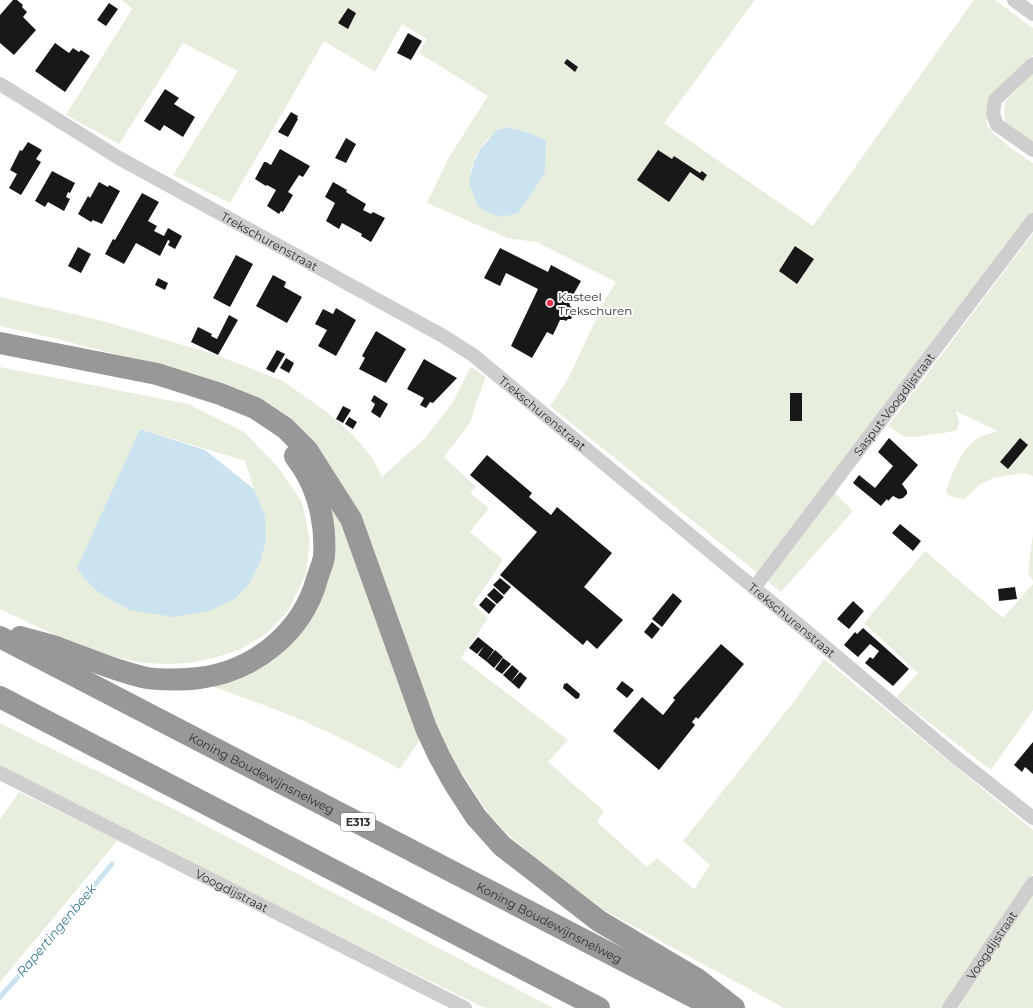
<svg xmlns="http://www.w3.org/2000/svg" width="1033" height="1008" viewBox="0 0 1033 1008" font-family="Montserrat,sans-serif">
  <rect width="100%" height="100%" fill="#fff"/>
  <path fill="#e8eede" fill-rule="evenodd" d="M 122,0 L 755,0 L 664,123 L 813,226 L 974,0 L 995,0 L 1033,28 L 1033,55 L 989,101 L 986,112 L 987,125 L 990,130 L 1008,146 L 1033,163 L 1033,213 L 828,486 L 853,511 L 781,592 L 550,406 L 568,379 L 606,298 L 616,282 L 537,242 L 507,238 L 427,203 L 448,159 L 488,96 L 419,53 L 427,39 L 402,24 L 375,72 L 324,41 L 230,203 L 173,175 L 238,71 L 183,43 L 119,144 L 66,115 L 132,9 ZM 508,127 L 527,132 L 546,140 L 545,172 L 535,189 L 518,213 L 477,205 C 475,198 471,191 470,184 C 468,171 479,146 489,138 C 495,133 502,130 508,127 Z
    M 1033,73 L 1033,144 L 1005,122 L 1004,110 L 1005,102 Z
    M 1033,233 L 1033,476 L 1023,473 L 993,478 L 979,485 L 972,493 L 963,499 L 949,496 L 946,491 C 953,472 961,447 980,437 C 986,434 993,433 998,431 L 956,411 L 959,422 L 956,431 L 914,437 L 905,437 L 888,426 Z
    M 0,297 L 103,321 L 213,354 L 283,381 L 328,413 L 354,436 L 373,459 L 382,477 L 425,438 L 451,405 L 471,367 L 486,377 L 477,400 L 471,421 L 444,457 L 476,487 L 470,493 L 489,508 L 470,532 L 503,560 L 473,604 L 488,618 L 461,658 L 568,740 L 548,762 L 604,811 L 597,822 L 647,867 L 657,858 L 694,889 L 710,865 L 683,841 L 796,699 L 824,659 L 1033,830 L 1033,873 L 943,1008 L 784,1008 L 578,896 L 512,838 L 489,815 L 446,748 L 317,450 L 186,372 L 53,338 L 0,326 Z
    M 0,367 L 188,404 L 243,431 L 278,467 L 302,502 L 310,541 L 306,574 L 288,611 L 267,633 L 239,650 L 217,657 L 188,663 L 168,664 L 142,663 L 103,654 L 66,640 L 0,609 ZM 140,429 L 245,461 L 254,489 L 265,515 L 259,565 L 249,584 L 235,599 L 130,610 L 107,598 L 96,590 L 85,579 Z
    M 332,506 L 347,536 L 422,737 L 400,769 C 369,752 338,736 306,722 C 274,708 241,697 208,685 L 285,648 L 329,507 Z
    M 1033,534 L 1033,581 L 1028,573 Z
    M 925,551 L 1003,618 L 1033,584 L 1033,710 L 991,770 L 896,697 L 918,673 L 864,623 Z
    M 0,723 L 178,811 L 553,1008 L 485,1008 L 0,771 Z
    M 19,792 L 118,840 L 0,982 L 0,819 Z
    M 1033,896 L 1033,1008 L 958,1008 Z"/>
  <path fill="#cae3ee" d="M 508,127 L 527,132 L 546,140 L 545,172 L 535,189 L 518,213 L 502,217 L 492,214 L 483,210 L 477,205 L 469,183 L 470,176 L 474,162 L 481,148 L 497,130 Z
    M 140,429 L 205,450 L 254,489 L 265,515 L 266,541 L 259,565 L 249,584 L 235,599 L 209,611 L 174,617 L 130,610 L 107,598 L 96,590 L 85,579 L 77,568 Z"/>
  <g fill="none" stroke-linecap="round" stroke-linejoin="round">
    <path stroke="#cae3ee" stroke-width="5" d="M 0,997 L 35,958 L 112,864"/>
  </g>
  <path fill="#181818" d="M 13,0 L 17,0 L 23,5 L 22,7 L 27,12 L 23,17 L 36,30 L 14,55 L 0,43 L 0,15 Z
    M 109,3 L 118,9 L 106,26 L 97,20 Z
    M 348,8 L 356,13 L 348,29 L 338,23 Z
    M 408,33 L 422,41 L 411,60 L 397,53 Z
    M 55,43 L 69,53 L 73,48 L 79,52 L 81,50 L 90,56 L 65,92 L 35,71 Z
    M 567,59 L 578,67 L 575,72 L 564,63 Z
    M 165,89 L 179,98 L 174,104 L 195,117 L 183,137 L 164,125 L 160,131 L 144,121 Z
    M 291,112 L 298,116 L 297,118 L 298,119 L 288,137 L 278,132 Z
    M 346,138 L 356,144 L 346,163 L 335,158 Z
    M 28,142 L 42,150 L 36,159 L 41,162 L 21,195 L 9,188 L 17,174 L 10,170 L 20,150 L 22,151 Z
    M 280,149 L 310,166 L 303,177 L 299,175 L 288,192 L 293,195 L 283,212 L 281,211 L 279,214 L 267,206 L 276,190 L 267,185 L 266,186 L 255,179 L 264,162 L 266,162 L 271,165 Z
    M 658,150 L 672,159 L 674,156 L 700,173 L 702,171 L 707,175 L 703,181 L 690,172 L 669,202 L 637,180 Z
    M 52,171 L 75,183 L 70,193 L 68,192 L 66,197 L 70,199 L 64,211 L 48,202 L 45,207 L 35,201 Z
    M 99,182 L 108,187 L 109,185 L 120,191 L 102,224 L 93,220 L 91,222 L 78,214 L 88,196 L 90,198 Z
    M 333,182 L 347,190 L 346,192 L 366,204 L 363,210 L 371,214 L 373,212 L 385,218 L 371,242 L 361,236 L 362,234 L 342,223 L 339,229 L 326,221 L 335,203 L 325,197 Z
    M 142,193 L 159,202 L 148,221 L 157,226 L 154,231 L 164,236 L 168,228 L 182,236 L 175,249 L 168,245 L 170,241 L 168,240 L 160,256 L 136,243 L 124,264 L 105,254 L 113,239 L 115,240 Z
    M 795,246 L 814,259 L 797,284 L 779,271 Z
    M 78,247 L 91,254 L 81,273 L 68,266 Z
    M 500,248 L 548,272 L 551,265 L 581,281 L 569,302 L 570,306 L 573,308 L 573,311 L 575,312 L 571,319 L 568,319 L 566,321 L 564,320 L 560,320 L 553,335 L 547,332 L 532,358 L 511,346 L 538,289 L 506,273 L 500,286 L 484,278 Z
    M 236,255 L 253,264 L 230,307 L 213,298 Z
    M 273,275 L 286,282 L 284,287 L 302,297 L 287,323 L 256,306 Z
    M 158,278 L 168,283 L 165,290 L 155,285 Z
    M 336,308 L 356,320 L 336,356 L 318,346 L 327,330 L 315,324 L 323,309 L 333,314 Z
    M 229,315 L 238,320 L 218,355 L 191,342 L 198,327 L 212,334 L 211,336 L 217,339 Z
    M 376,331 L 406,349 L 386,383 L 359,369 L 365,358 L 362,356 Z
    M 277,350 L 285,354 L 274,373 L 266,369 Z
    M 286,358 L 294,363 L 289,373 L 280,368 Z
    M 424,359 L 457,378 L 433,403 L 430,402 L 426,408 L 420,405 L 424,398 L 407,389 Z
    M 790,393 L 802,393 L 802,421 L 790,421 Z
    M 374,395 L 388,404 L 380,418 L 371,412 L 375,404 L 371,401 Z
    M 343,406 L 351,410 L 343,423 L 336,419 Z
    M 349,417 L 357,422 L 353,429 L 345,424 Z
    M 889,438 L 918,465 L 902,484 L 907,491 L 907,494 L 903,498 L 899,499 L 893,496 L 888,501 L 887,499 L 881,506 L 853,483 L 859,475 L 875,488 L 893,466 L 878,452 Z
    M 1020,438 L 1028,445 L 1008,469 L 1000,462 Z
    M 487,455 L 532,493 L 529,497 L 551,515 L 557,507 L 612,553 L 584,587 L 623,620 L 597,649 L 587,640 L 583,645 L 500,575 L 537,532 L 470,475 Z
    M 900,524 L 921,541 L 913,551 L 892,533 Z
    M 500,578 L 511,587 L 504,595 L 493,585 Z
    M 1015,587 L 1017,599 L 999,601 L 998,589 Z
    M 494,588 L 504,597 L 497,604 L 487,595 Z
    M 673,593 L 682,601 L 662,627 L 652,619 Z
    M 486,597 L 496,605 L 489,614 L 479,605 Z
    M 853,601 L 864,611 L 849,629 L 837,619 Z
    M 652,622 L 660,629 L 652,639 L 644,632 Z
    M 863,628 L 909,669 L 893,686 L 865,663 L 870,657 L 873,659 L 879,651 L 870,644 L 858,657 L 844,645 L 855,632 L 857,634 Z
    M 478,637 L 494,650 L 486,661 L 478,655 L 484,646 L 477,654 L 469,648 Z
    M 721,644 L 744,664 L 698,719 L 696,717 L 692,722 L 695,725 L 659,770 L 613,731 L 642,697 L 663,715 L 675,700 L 673,698 Z
    M 495,650 L 503,657 L 494,668 L 486,661 Z
    M 503,658 L 511,664 L 502,674 L 495,669 Z
    M 512,665 L 519,671 L 511,682 L 503,675 Z
    M 520,672 L 527,678 L 519,689 L 511,682 Z
    M 622,681 L 634,690 L 627,698 L 616,689 Z
    M 567,683 L 580,694 L 579,698 L 576,699 L 563,688 L 564,684 Z
    M 1033,742 L 1033,774 L 1025,767 L 1022,772 L 1014,765 Z"/>
  <g fill="none" stroke-linecap="round" stroke-linejoin="round">
    <g stroke="#cecece" stroke-width="14">
      <path d="M 1014,0 L 1033,14"/>
      <path d="M 1033,64 L 995,100 L 993,114 L 997,125 L 1033,150"/>
      <path id="s1" d="M 0,84 L 119,158 L 443,336 L 473,355 L 823,645 L 958,759 L 1033,818"/>
      <path id="s2" d="M 754,588 L 1033,220"/>
      <path id="s3" d="M 0,773 L 465,1008"/>
      <path id="s4" d="M 949,1008 L 1033,883"/>
    </g>
    <g stroke="#989898" stroke-width="22">
      <path d="M 0,343 L 157,374 L 220,394 L 255,408 L 285,428 L 307,450 L 351,519 L 426,728 L 439,756 L 454,783 L 476,817 L 502,846 L 599,921 L 697,979 L 734,1008"/>
      <path id="s5" d="M 0,637 L 715,1008"/>
      <path d="M 20,637 C 33,641 48,644 61,649 C 89,659 117,672 147,678 C 160,680 185,680 199,678 C 254,671 302,633 317,579 C 319,572 323,564 324,556 C 326,528 320,496 305,471 C 302,466 298,461 295,456"/>
      <path d="M 0,697 L 599,1008"/>
    </g>
  </g>
  <circle fill="#eb2f4d" stroke="#fff" stroke-width="1.5" cx="550" cy="303" r="4"/>
  <g text-anchor="middle" dominant-baseline="central" stroke-width="4" stroke-linejoin="round" paint-order="stroke">
    <rect fill="#fff" stroke="#6f6f6f" stroke-width="1" x="341" y="813" width="34" height="18" rx="3"/>
    <g font-size="11" font-weight="bold" fill="#313131">
      <text x="358" y="822">E313</text>
    </g>
    <g font-size="12" fill="#313131" stroke="#fff">
      <text stroke="none"><textPath href="#s1" startOffset="312">Trekschurenstraat</textPath></text>
      <text stroke="none"><textPath href="#s2" startOffset="231">Sasput-Voogdijstraat</textPath></text>
      <text stroke="none"><textPath href="#s1" startOffset="636">Trekschurenstraat</textPath></text>
      <text stroke="none"><textPath href="#s1" startOffset="960">Trekschurenstraat</textPath></text>
      <text stroke="none"><textPath href="#s5" startOffset="295">Koning Boudewijnsnelweg</textPath></text>
      <text stroke="none"><textPath href="#s3" startOffset="260">Voogdijstraat</textPath></text>
      <text stroke="none"><textPath href="#s5" startOffset="619">Koning Boudewijnsnelweg</textPath></text>
      <text stroke="none"><textPath href="#s4" startOffset="76">Voogdijstraat</textPath></text>
    </g>
    <g font-size="12" fill="#313131" stroke="#fff" text-anchor="start">
      <text x="558" y="296">Kasteel<tspan x="558" dy="14">Trekschuren</tspan></text>
    </g>
    <g font-size="13" font-style="italic" fill="#3b7b96" stroke="#fff">
      <text transform="translate(56 930) rotate(-50)">Rapertingenbeek</text>
    </g>
  </g>
</svg>
